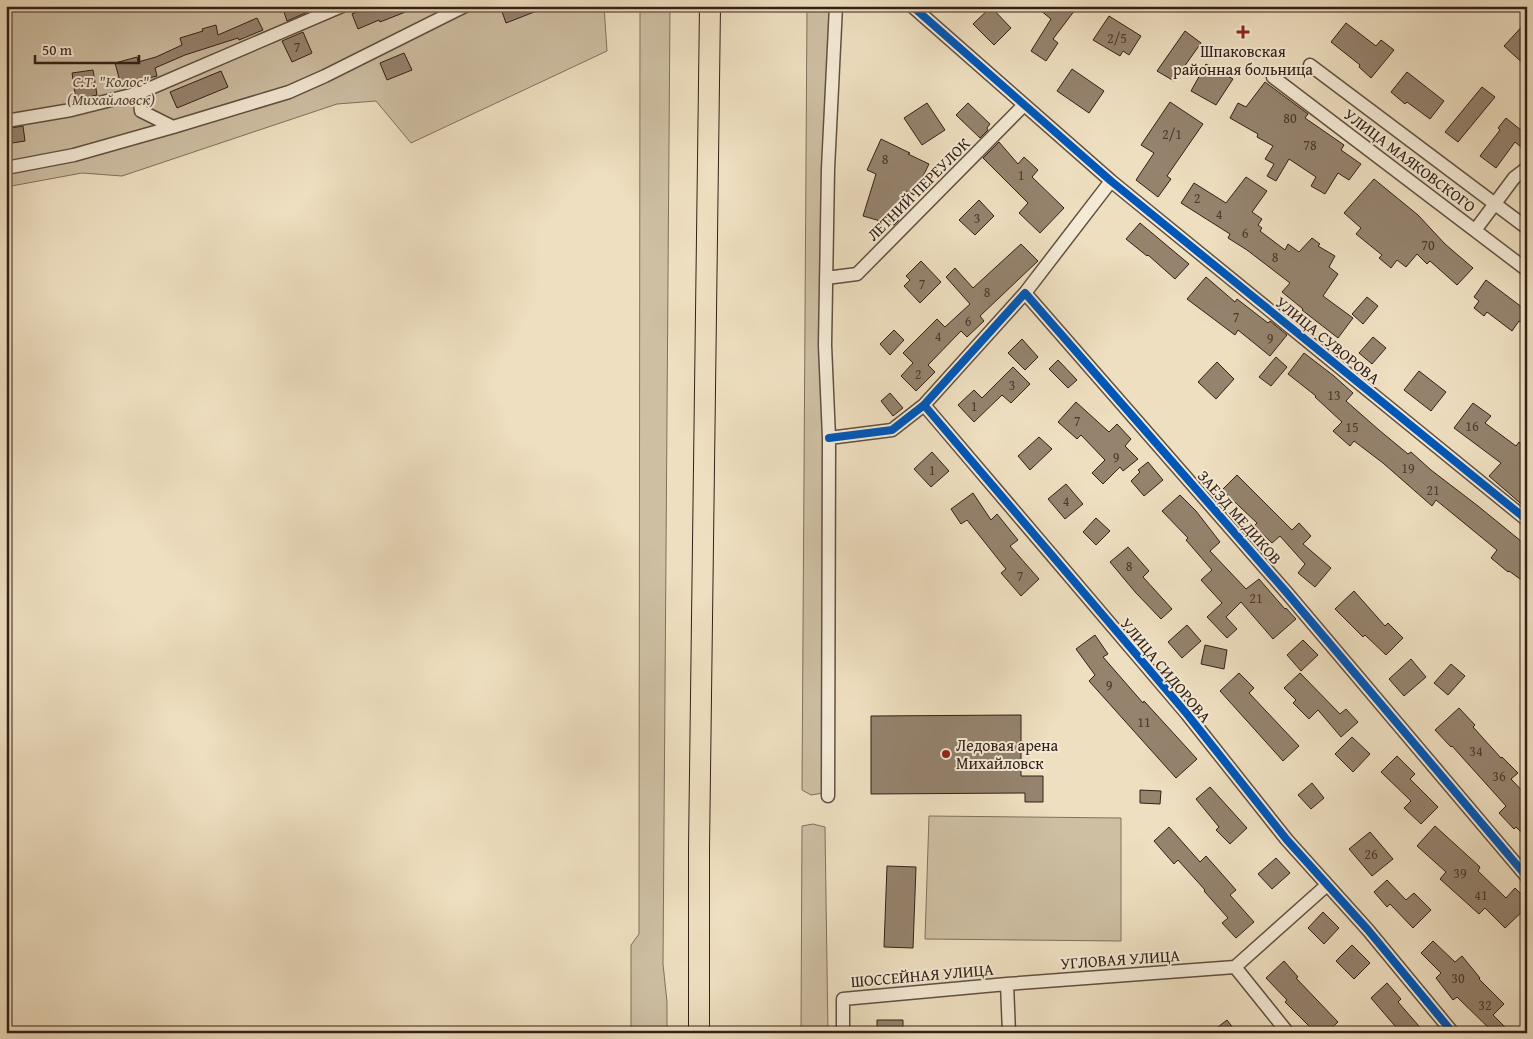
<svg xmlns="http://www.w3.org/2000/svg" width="1533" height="1039" viewBox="0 0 1533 1039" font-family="'Gentium Book Plus',serif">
  <rect width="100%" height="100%" fill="#eedfc0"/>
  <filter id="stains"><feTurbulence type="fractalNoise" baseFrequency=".004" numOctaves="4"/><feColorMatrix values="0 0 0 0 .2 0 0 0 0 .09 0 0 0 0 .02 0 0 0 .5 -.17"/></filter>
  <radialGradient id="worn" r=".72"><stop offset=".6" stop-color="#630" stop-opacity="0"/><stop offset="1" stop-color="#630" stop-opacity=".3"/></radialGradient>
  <path fill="#cebfa3" stroke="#81705c" d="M 6,6 L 604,6 L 607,51 L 411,143 L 376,101 L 337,104 L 122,176 L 82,173 L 6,187 Z
    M 640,6 L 670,6 L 663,964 L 667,1002 L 667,1033 L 631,1033 L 631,945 L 639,934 Z
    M 807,6 L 831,6 L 825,439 L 823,793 L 811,795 L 802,790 Z
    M 929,816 L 1121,818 L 1121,941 L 925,939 Z
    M 813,824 L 825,827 L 828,1033 L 801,1033 L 802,826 Z"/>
  <path fill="#95836e" stroke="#342016" d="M 282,6 L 319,6 L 319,7 L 287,21 Z
    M 371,6 L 418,6 L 418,7 L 380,22 L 379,20 L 358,29 L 352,14 Z
    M 500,6 L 547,6 L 547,7 L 506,23 Z
    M 1035,6 L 1078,6 L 1053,39 L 1058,43 L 1046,61 L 1031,51 L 1051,19 Z
    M 991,7 L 1011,28 L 994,45 L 973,24 Z
    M 1109,16 L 1141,36 L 1129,55 L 1123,51 L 1120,56 L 1093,40 Z
    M 257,18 L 263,30 L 239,40 L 238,38 L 185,55 L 155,68 L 157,76 L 121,85 L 115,63 L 137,57 L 138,62 L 156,57 L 182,45 L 180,38 L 203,31 L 202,29 L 216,25 L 218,35 Z
    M 1527,21 L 1527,67 L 1504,46 Z
    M 1346,23 L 1376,46 L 1381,40 L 1394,50 L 1371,78 L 1359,67 L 1360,65 L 1331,42 Z
    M 1185,31 L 1201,43 L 1174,81 L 1157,71 Z
    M 303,32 L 312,53 L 292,62 L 282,41 Z
    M 404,53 L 412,70 L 387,80 L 380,63 Z
    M 1206,64 L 1233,79 L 1216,105 L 1191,91 Z
    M 1072,69 L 1104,91 L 1089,113 L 1057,91 Z
    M 93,70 L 97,95 L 76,100 L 72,73 Z
    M 221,71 L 228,87 L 177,108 L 170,92 Z
    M 1407,72 L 1444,101 L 1430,119 L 1407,102 L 1405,104 L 1391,92 Z
    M 1265,82 L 1308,114 L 1305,118 L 1344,145 L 1341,150 L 1361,164 L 1349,180 L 1338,173 L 1325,194 L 1311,186 L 1316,177 L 1289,159 L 1276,181 L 1267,176 L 1274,164 L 1265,159 L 1273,146 L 1257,137 L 1258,134 L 1230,118 L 1238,103 L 1246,107 Z
    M 1482,87 L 1495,97 L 1458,142 L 1445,132 Z
    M 1170,102 L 1203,124 L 1167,176 L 1171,179 L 1158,197 L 1136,180 L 1154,153 L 1141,145 Z
    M 927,103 L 945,130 L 922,145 L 904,118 Z
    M 968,103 L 990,124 L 987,128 L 988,130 L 980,138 L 956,115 Z
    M 1506,118 L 1527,135 L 1527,152 L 1515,142 L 1496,168 L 1480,156 L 1500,130 L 1498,128 Z
    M 23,126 L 25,141 L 6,144 L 6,129 Z
    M 881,139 L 910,153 L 908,154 L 929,164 L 914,195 L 907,191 L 898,221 L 894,225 L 863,216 L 876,174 L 867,170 Z
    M 999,142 L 1018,164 L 1024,157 L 1038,170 L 1032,177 L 1064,208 L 1040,233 L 1019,213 L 1028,203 L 983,158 Z
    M 1246,177 L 1267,191 L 1252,212 L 1262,219 L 1258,225 L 1262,228 L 1260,231 L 1285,250 L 1288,244 L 1299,252 L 1312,238 L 1320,244 L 1318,246 L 1335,256 L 1329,267 L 1338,274 L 1323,296 L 1353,318 L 1338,338 L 1302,310 L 1303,309 L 1282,292 L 1290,283 L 1247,250 L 1228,238 L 1230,234 L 1181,203 L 1194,183 L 1226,203 Z
    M 1374,179 L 1418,215 L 1445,244 L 1473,268 L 1457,285 L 1430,261 L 1427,264 L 1417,254 L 1406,267 L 1397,260 L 1391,268 L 1379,258 L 1382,255 L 1356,234 L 1361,228 L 1344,213 Z
    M 979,200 L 994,216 L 975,235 L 959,220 Z
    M 1140,223 L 1189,264 L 1175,279 L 1148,255 L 1147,256 L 1126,239 Z
    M 1021,244 L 1038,261 L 980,316 L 984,321 L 967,337 L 961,331 L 928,365 L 935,372 L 916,391 L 901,376 L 913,363 L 903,353 L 937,319 L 945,327 L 970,304 L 946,277 L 955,268 L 973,288 Z
    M 921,261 L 941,282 L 920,303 L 904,286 L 910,280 L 906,276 Z
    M 1206,277 L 1235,302 L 1237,299 L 1268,323 L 1270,321 L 1287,335 L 1270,356 L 1238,330 L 1235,335 L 1187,299 Z
    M 1486,280 L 1527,311 L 1527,327 L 1519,321 L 1512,331 L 1487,312 L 1484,316 L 1474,308 L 1479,301 L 1474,297 Z
    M 1367,297 L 1378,306 L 1363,324 L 1352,314 Z
    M 894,330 L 904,340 L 890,355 L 880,344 Z
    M 1373,337 L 1386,348 L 1372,364 L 1359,353 Z
    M 1022,339 L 1038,357 L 1025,370 L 1008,353 Z
    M 1304,353 L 1334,376 L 1353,393 L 1346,401 L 1379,430 L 1408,454 L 1411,452 L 1431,470 L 1478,506 L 1527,546 L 1527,584 L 1509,571 L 1508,572 L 1491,558 L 1497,550 L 1436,500 L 1432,506 L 1383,463 L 1354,441 L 1350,446 L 1333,431 L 1342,422 L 1315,397 L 1316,396 L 1288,374 Z
    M 1276,357 L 1287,367 L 1271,386 L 1259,377 Z
    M 1058,360 L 1077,380 L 1068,388 L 1049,369 Z
    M 1217,362 L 1234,379 L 1216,399 L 1198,382 Z
    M 1013,367 L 1030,384 L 1011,403 L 1002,395 L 974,422 L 958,405 L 974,390 L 982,398 Z
    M 1419,371 L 1446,392 L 1431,411 L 1404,390 Z
    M 890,393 L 903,408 L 893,416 L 881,401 Z
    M 1076,402 L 1109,432 L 1117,424 L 1131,439 L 1125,446 L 1138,459 L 1123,471 L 1120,467 L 1103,484 L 1092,473 L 1105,460 L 1081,435 L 1077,439 L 1058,422 Z
    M 1473,403 L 1491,416 L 1485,423 L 1516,446 L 1519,442 L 1527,449 L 1527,509 L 1489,476 L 1501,463 L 1454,428 Z
    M 1039,437 L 1052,449 L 1030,470 L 1018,456 Z
    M 932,452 L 949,471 L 931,487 L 914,469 Z
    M 1148,462 L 1163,480 L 1144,496 L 1131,481 L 1140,472 L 1138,470 Z
    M 1237,475 L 1292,530 L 1299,523 L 1311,536 L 1303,544 L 1331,568 L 1315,587 L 1298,573 L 1305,564 L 1280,536 L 1272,543 L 1254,526 L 1257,523 L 1222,490 Z
    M 1066,484 L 1083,504 L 1065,519 L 1048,499 Z
    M 973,493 L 991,520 L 997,514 L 1018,540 L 1010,546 L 1039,579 L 1021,596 L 1001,573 L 1006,569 L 967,520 L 961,524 L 951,509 Z
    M 1180,495 L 1196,511 L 1220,542 L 1210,551 L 1246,589 L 1259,579 L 1285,609 L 1286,608 L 1296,619 L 1273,639 L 1241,602 L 1226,617 L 1237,629 L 1227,638 L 1207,617 L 1222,603 L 1201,580 L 1212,570 L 1186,540 L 1188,538 L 1162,511 Z
    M 1096,518 L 1110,531 L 1096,545 L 1083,532 Z
    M 1128,547 L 1149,571 L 1143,577 L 1172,609 L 1161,619 L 1136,593 L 1110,562 Z
    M 1354,591 L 1385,626 L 1388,623 L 1403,638 L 1386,655 L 1365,635 L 1363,637 L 1335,609 Z
    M 1187,625 L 1201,641 L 1182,658 L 1168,642 Z
    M 1095,635 L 1108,654 L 1103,657 L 1143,703 L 1144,701 L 1197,759 L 1176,778 L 1089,681 L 1095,675 L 1076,649 Z
    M 1303,640 L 1318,655 L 1301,671 L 1287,655 Z
    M 1205,645 L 1227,650 L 1224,669 L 1201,664 Z
    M 1411,659 L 1426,677 L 1404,696 L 1389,679 Z
    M 1451,664 L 1465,676 L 1448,695 L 1434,683 Z
    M 1239,673 L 1254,688 L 1249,693 L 1299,746 L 1283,761 L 1220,691 Z
    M 1300,673 L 1340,714 L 1346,709 L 1358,722 L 1341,737 L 1318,710 L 1309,719 L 1293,703 L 1296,700 L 1284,688 Z
    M 1459,708 L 1475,725 L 1473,727 L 1501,758 L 1502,757 L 1518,773 L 1511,779 L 1527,796 L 1527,838 L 1516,827 L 1514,829 L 1499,813 L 1506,806 L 1452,746 L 1451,747 L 1435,730 Z
    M 1021,715 L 1021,776 L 1043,776 L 1043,802 L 1025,802 L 1025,793 L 871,794 L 871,716 Z
    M 1352,737 L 1370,754 L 1353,772 L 1335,754 Z
    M 1397,756 L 1415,774 L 1410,779 L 1438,807 L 1421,824 L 1404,808 L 1411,801 L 1381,772 Z
    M 1312,783 L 1324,798 L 1311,809 L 1298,795 Z
    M 1210,787 L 1247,828 L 1230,844 L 1216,830 L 1219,827 L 1196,799 Z
    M 1140,790 L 1161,791 L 1160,804 L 1140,803 Z
    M 1435,826 L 1480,867 L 1478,871 L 1506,898 L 1515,888 L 1527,900 L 1527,907 L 1505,928 L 1485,908 L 1479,914 L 1440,879 L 1446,872 L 1417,846 Z
    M 1169,827 L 1200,862 L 1206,856 L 1236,890 L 1230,895 L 1254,922 L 1236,938 L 1222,923 L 1228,918 L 1204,891 L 1205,890 L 1178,860 L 1174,864 L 1154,841 Z
    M 1370,832 L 1393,859 L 1372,876 L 1349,849 Z
    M 1276,858 L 1290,873 L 1272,889 L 1258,874 Z
    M 887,866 L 916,867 L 913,948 L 884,947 Z
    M 1387,880 L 1406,900 L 1414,893 L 1431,910 L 1413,928 L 1390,904 L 1387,907 L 1374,892 Z
    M 1323,912 L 1339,928 L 1324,944 L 1308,928 Z
    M 1433,941 L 1455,962 L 1462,956 L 1480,978 L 1479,979 L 1504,1004 L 1493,1015 L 1511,1033 L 1494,1033 L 1457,997 L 1453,1000 L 1436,978 L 1441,973 L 1421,953 Z
    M 1352,945 L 1370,963 L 1354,979 L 1336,961 Z
    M 1284,961 L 1298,977 L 1296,978 L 1338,1022 L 1326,1033 L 1316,1033 L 1285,1002 L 1287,1000 L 1266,978 Z
    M 1387,983 L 1401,999 L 1398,1002 L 1425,1033 L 1401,1033 L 1371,998 Z
    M 877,1020 L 903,1020 L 903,1033 L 877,1033 Z
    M 1227,1020 L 1237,1033 L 1210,1033 Z"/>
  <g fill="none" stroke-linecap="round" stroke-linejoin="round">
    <defs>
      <path id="street" d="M 912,6 L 1111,181 L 1527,520
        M 1310,65 L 1527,228
        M 1273,77 L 1527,270
        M 139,93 L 141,111 L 173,127 L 289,92 L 325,76 L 465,6
        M 6,121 L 71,110 L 139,93 L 342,6
        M 6,168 L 74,155 L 173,127
        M 1476,229 L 1514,178 L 1527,168
        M 826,278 L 857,274 L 1023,106
        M 1025,293 L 1111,181
        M 924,405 L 1025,293 L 1287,593 L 1527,877
        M 829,438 L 892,430 L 924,405 L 1187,714 L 1287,840 L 1368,930 L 1453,1033
        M 828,796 L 829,438 L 825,345 L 828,169 L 836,6
        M 1007,984 L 1009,1033
        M 843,1033 L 843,999 L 1007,984 L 1235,967
        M 1288,1033 L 1235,967 L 1327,885"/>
      <path id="primary" d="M 699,1033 L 699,849 L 710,6"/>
    </defs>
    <use href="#street" stroke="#625040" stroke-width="15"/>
    <use href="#primary" stroke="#342016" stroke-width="22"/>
    <use href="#street" stroke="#f4ead6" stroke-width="12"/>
    <use href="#primary" stroke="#eedfc0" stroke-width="20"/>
    <defs>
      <path id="cycleway" d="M 912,6 L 1111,181 L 1527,520
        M 924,405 L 1025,293 L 1287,593 L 1527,877
        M 829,438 L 892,430 L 924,405 L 1187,714 L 1287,840 L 1368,930 L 1453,1033"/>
    </defs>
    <use href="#cycleway" stroke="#f4ead6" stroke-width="11"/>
    <use href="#cycleway" stroke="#0057b8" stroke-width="8"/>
  </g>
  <g fill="#8f2418" stroke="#f4ead6" stroke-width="2">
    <path d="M1240.5 24.5h5v5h5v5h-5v5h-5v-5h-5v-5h5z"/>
    <circle cx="946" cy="754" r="5"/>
  </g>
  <g text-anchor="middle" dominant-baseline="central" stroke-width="4" stroke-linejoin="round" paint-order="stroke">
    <g font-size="14" fill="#4c392c">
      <text x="1117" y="38">2/5</text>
      <text x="297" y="47">7</text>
      <text x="1290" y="118">80</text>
      <text x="1172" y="134">2/1</text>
      <text x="1310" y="145">78</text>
      <text x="885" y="159">8</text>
      <text x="1021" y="175">1</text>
      <text x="1197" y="198">2</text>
      <text x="1219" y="214">4</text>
      <text x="977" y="218">3</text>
      <text x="1245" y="233">6</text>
      <text x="1428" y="245">70</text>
      <text x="1275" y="257">8</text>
      <text x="922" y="284">7</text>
      <text x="987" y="292">8</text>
      <text x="1236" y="317">7</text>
      <text x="968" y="321">6</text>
      <text x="938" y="336">4</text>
      <text x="1270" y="338">9</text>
      <text x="918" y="374">2</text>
      <text x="1012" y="385">3</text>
      <text x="1334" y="395">13</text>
      <text x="974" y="406">1</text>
      <text x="1077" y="421">7</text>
      <text x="1472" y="426">16</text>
      <text x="1352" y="427">15</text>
      <text x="1116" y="457">9</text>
      <text x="1408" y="468">19</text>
      <text x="932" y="470">1</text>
      <text x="1433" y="490">21</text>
      <text x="1066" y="501">4</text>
      <text x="1129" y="566">8</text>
      <text x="1020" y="576">7</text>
      <text x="1256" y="598">21</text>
      <text x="1109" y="685">9</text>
      <text x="1144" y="722">11</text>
      <text x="1476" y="751">34</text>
      <text x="1499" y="776">36</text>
      <text x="1371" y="854">26</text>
      <text x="1460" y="873">39</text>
      <text x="1481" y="895">41</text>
      <text x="1458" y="978">30</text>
      <text x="1485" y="1005">32</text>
    </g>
    <g font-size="16" fill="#342016" stroke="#f4ead6">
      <text x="1243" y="51">Шпаковская<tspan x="1243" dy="18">районная больница</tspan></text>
      <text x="956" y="745" text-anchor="start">Ледовая арена<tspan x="956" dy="18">Михайловск</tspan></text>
    </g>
    <g font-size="16" font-style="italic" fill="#5a4839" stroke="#f4ead6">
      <text x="111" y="81">С.Т. "Колос"<tspan x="111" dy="18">(Михайловск)</tspan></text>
    </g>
    <g font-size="16" fill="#342016" stroke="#f4ead6">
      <text transform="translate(1410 160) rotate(37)">УЛИЦА МАЯКОВСКОГО</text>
      <text transform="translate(918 189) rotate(-45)">ЛЕТНИЙ ПЕРЕУЛОК</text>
      <text transform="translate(1328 340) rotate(39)">УЛИЦА СУВОРОВА</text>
      <text transform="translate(1240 517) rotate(49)">ЗАЕЗД МЕДИКОВ</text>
      <text transform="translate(1166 670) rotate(50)">УЛИЦА СИДОРОВА</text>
      <text transform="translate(1120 959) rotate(-4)">УГЛОВАЯ УЛИЦА</text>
      <text transform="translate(922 975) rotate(-5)">ШОССЕЙНАЯ УЛИЦА</text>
    </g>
  </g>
  <rect width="1533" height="1039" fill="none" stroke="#eedfc0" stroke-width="25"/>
  <rect x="8" y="8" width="1518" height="1024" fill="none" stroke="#342016" stroke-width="2.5"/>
  <rect x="12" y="12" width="1508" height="1014" fill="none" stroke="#342016"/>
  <path d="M35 55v8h104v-8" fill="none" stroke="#342016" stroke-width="2.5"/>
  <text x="42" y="55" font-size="15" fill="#342016" stroke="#f4ead6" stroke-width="4" paint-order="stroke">50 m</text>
  <rect width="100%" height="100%" filter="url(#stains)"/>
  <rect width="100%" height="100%" fill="url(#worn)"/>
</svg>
